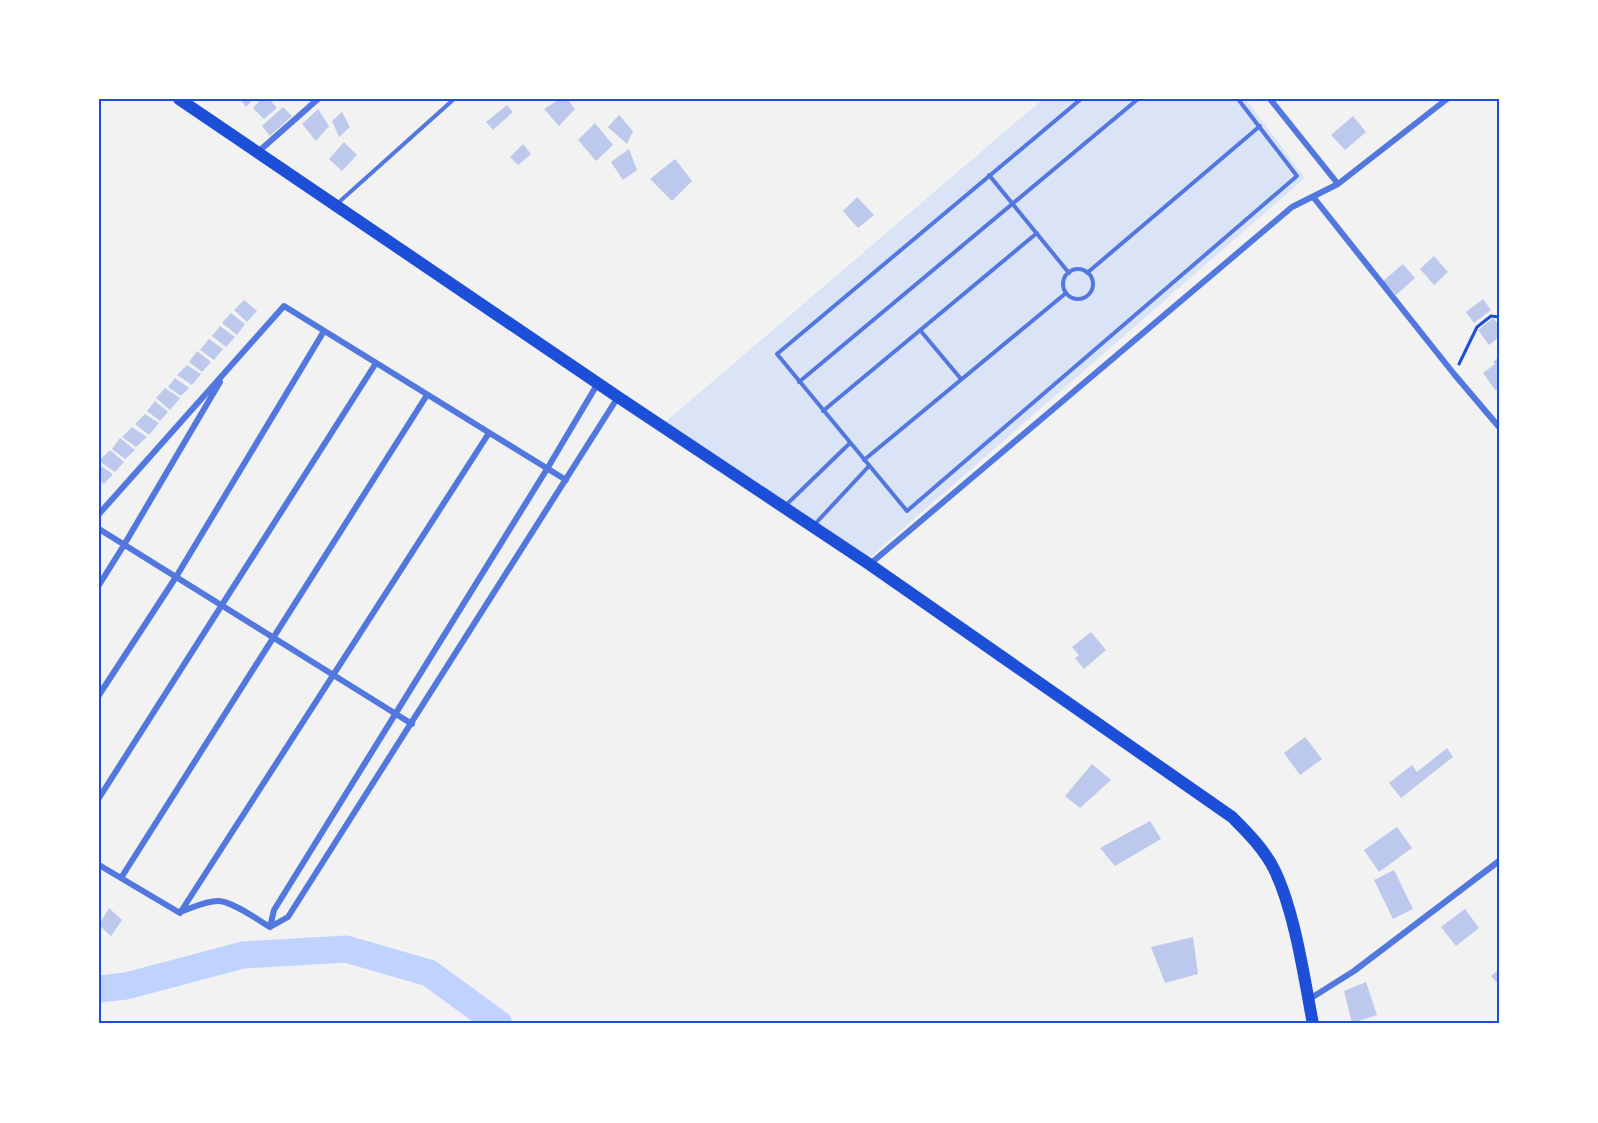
<svg xmlns="http://www.w3.org/2000/svg" width="1598" height="1123" viewBox="0 0 1598 1123" font-family="Poppins,sans-serif">
  <rect width="100%" height="100%" fill="#f2f2f2"/>
  <path fill="#dbe4f7" d="M 1043,99 L 1246,99 L 1305,178 L 868,559 L 664,423 Z"/>
  <g fill="none" stroke-linecap="round" stroke-linejoin="round">
    <path stroke="#bfd3fe" stroke-width="27" d="M 99,989 L 126,986 L 243,955 L 346,949 L 429,973 L 499,1024"/>
  </g>
  <path fill="#bdc9ec" d="M 240,99 L 253,99 L 246,107 Z
    M 261,99 L 269,99 L 277,108 L 264,119 L 253,108 Z
    M 560,99 L 567,99 L 575,109 L 559,126 L 544,109 Z
    M 507,105 L 513,112 L 493,130 L 486,122 Z
    M 283,107 L 292,116 L 270,136 L 262,126 Z
    M 318,109 L 329,126 L 316,141 L 302,124 Z
    M 342,112 L 350,127 L 339,137 L 332,121 Z
    M 619,115 L 633,131 L 627,144 L 608,127 Z
    M 1353,116 L 1366,132 L 1345,150 L 1331,135 Z
    M 595,123 L 613,145 L 596,161 L 578,140 Z
    M 344,142 L 357,155 L 342,171 L 329,159 Z
    M 523,144 L 531,154 L 518,165 L 510,157 Z
    M 629,149 L 637,170 L 623,180 L 611,162 Z
    M 675,159 L 692,181 L 672,201 L 650,179 Z
    M 857,197 L 874,215 L 858,228 L 843,211 Z
    M 1434,256 L 1448,272 L 1434,285 L 1420,269 Z
    M 1403,264 L 1415,278 L 1396,295 L 1383,281 Z
    M 1483,299 L 1491,310 L 1474,323 L 1466,312 Z
    M 244,300 L 257,311 L 247,322 L 234,310 Z
    M 231,313 L 245,324 L 237,335 L 222,323 Z
    M 1493,318 L 1499,325 L 1499,337 L 1489,345 L 1478,330 Z
    M 220,326 L 235,337 L 226,347 L 212,336 Z
    M 209,339 L 223,349 L 214,360 L 200,350 Z
    M 197,351 L 211,362 L 202,372 L 189,362 Z
    M 1499,357 L 1499,388 L 1496,391 L 1483,373 L 1495,364 L 1493,362 Z
    M 187,365 L 201,374 L 192,385 L 177,375 Z
    M 175,378 L 189,388 L 181,396 L 168,387 Z
    M 165,388 L 180,398 L 170,410 L 156,398 Z
    M 155,401 L 168,412 L 160,421 L 147,411 Z
    M 145,414 L 159,423 L 149,435 L 135,424 Z
    M 132,427 L 147,437 L 136,447 L 122,437 Z
    M 120,438 L 135,450 L 125,459 L 112,449 Z
    M 110,450 L 124,462 L 115,472 L 99,461 Z
    M 99,465 L 113,474 L 104,484 L 99,480 Z
    M 1091,632 L 1106,650 L 1084,669 L 1075,658 L 1079,655 L 1072,647 Z
    M 1305,737 L 1322,759 L 1300,775 L 1284,753 Z
    M 1447,748 L 1453,757 L 1401,798 L 1389,783 L 1412,765 L 1417,772 Z
    M 1092,764 L 1111,780 L 1080,808 L 1065,796 Z
    M 1150,821 L 1161,839 L 1115,866 L 1100,848 Z
    M 1397,827 L 1412,848 L 1379,872 L 1364,850 Z
    M 1394,870 L 1413,909 L 1393,919 L 1374,880 Z
    M 109,908 L 122,920 L 111,936 L 99,925 Z
    M 1465,909 L 1479,928 L 1456,946 L 1441,927 Z
    M 1193,937 L 1198,974 L 1165,983 L 1151,947 Z
    M 1499,969 L 1499,985 L 1491,976 Z
    M 1366,982 L 1377,1015 L 1352,1023 L 1344,991 Z"/>
  <g fill="none" stroke-linecap="round" stroke-linejoin="round">
    <path stroke="#1d4ed8" stroke-width="3" d="M 1459,364 L 1477,327 L 1491,316 L 1499,317"/>
    <path stroke="#5277de" stroke-width="4" d="M 1081,99 L 777,354 L 907,511 L 1297,176 L 1238,99
      M 989,175 L 1069,273
      M 338,203 L 454,99
      M1063 284a15 15 0 1 1 30 0a15 15 0 1 1-30 0Z
      M 1087,273 L 1260,126
      M 920,330 L 961,379
      M 799,382 L 1138,99
      M 823,411 L 1037,233
      M 864,460 L 1066,293
      M 786,505 L 850,443
      M 815,524 L 869,466"/>
    <path stroke="#5277de" stroke-width="6" d="M 1270,99 L 1338,184
      M 258,152 L 318,99
      M 1314,198 L 1454,374 L 1499,427
      M 99,514 L 284,306 L 566,480
      M 99,529 L 412,724
      M 870,564 L 1292,207 L 1338,184 L 1447,99
      M 99,585 L 124,545 L 220,382
      M 99,695 L 176,577 L 324,331
      M 99,798 L 376,363
      M 99,865 L 180,913 L 489,433
      M 121,878 L 427,395
      M 180,912 C 192,908 205,901 218,901 C 232,901 258,920 270,927
      M 270,927 L 288,917 L 618,397
      M 270,927 L 274,910 L 547,469 L 598,383
      M 1308,1000 L 1354,971 L 1499,861"/>
    <path stroke="#1d4ed8" stroke-width="12" d="M 179,99 L 618,397 L 869,564 L 1232,817 C 1248,833 1265,850 1275,871 C 1295,913 1304,977 1313,1024"/>
  </g>
  <rect width="1598" height="1123" fill="none" stroke="#ffffff" stroke-width="201"/>
  <rect x="100" y="100" width="1398" height="922" fill="none" stroke="#1d4ed8" stroke-width="2"/>
</svg>
